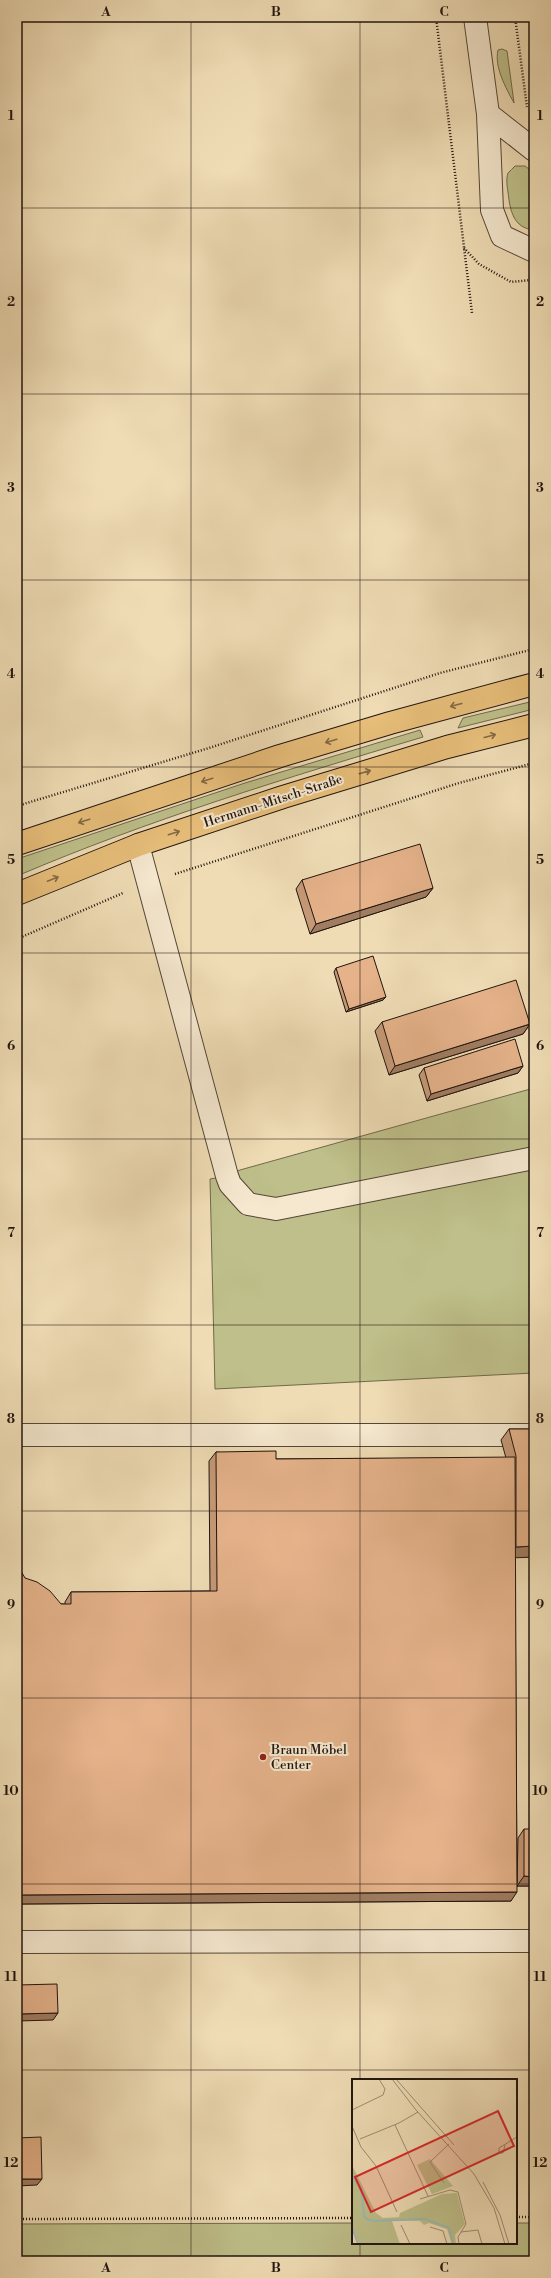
<svg xmlns="http://www.w3.org/2000/svg" width="551" height="2278" viewBox="0 0 551 2278" font-family="'Libre Bodoni',serif">
  <rect width="100%" height="100%" fill="#efdcb5"/>
  <filter id="stains"><feTurbulence type="fractalNoise" baseFrequency=".005" numOctaves="4"/><feColorMatrix values="0 0 0 0 .2 0 0 0 0 .09 0 0 0 0 .02 0 0 0 .5 -.17"/></filter>
  <radialGradient id="worn" r=".72"><stop offset=".6" stop-color="#630" stop-opacity="0"/><stop offset="1" stop-color="#630" stop-opacity=".3"/></radialGradient>
  <path fill="#bebf8a" stroke="#6f6a4c" d="M 502,49 L 507,51 L 514,103 C 506,88 494,67 498,50 Z
    M 515,166 L 525,166 L 534,173 L 534,230 C 513,228 510,210 508,192 C 507,186 506,179 508,173 C 510,171 513,168 515,166 Z
    M 534,701 L 534,709 L 458,728 L 463,718 Z
    M 420,730 L 423,737 C 286,778 148,820 17,876 L 17,859 L 245,783 Z
    M 534,1088 L 534,1373 L 215,1389 L 210,1179 L 227,1176 L 240,1170 Z
    M 353,2223 L 353,2243 L 516,2243 L 516,2223 L 534,2223 L 534,2261 L 17,2261 L 17,2224 Z"/>
  <g fill="none" stroke-linecap="round" stroke-linejoin="round">
    <defs>
      <path id="minor" d="M 475,17 L 488,114 L 492,210 L 502,236 L 534,251
        M 488,114 L 534,150
        M 138,845 L 227,1176 L 230,1184 L 248,1204 L 276,1209 L 534,1158
        M 17,1435 L 534,1435
        M 17,1942 L 534,1941"/>
      <path id="major" d="M 17,844 L 280,756 L 390,723 L 534,684
        M 17,894 L 138,845 L 283,797 L 447,747 L 534,725"/>
    </defs>
    <use href="#minor" stroke="#544638" stroke-width="24"/>
    <use href="#major" stroke="#20140e" stroke-width="24"/>
    <path stroke="#20140e" stroke-width="2.5" stroke-dasharray="1 2" stroke-linecap="butt" d="M 436,17 L 472,313
      M 515,17 L 527,107
      M 464,248 L 479,264 L 511,282 L 531,280
      M 17,806 L 209,748 L 440,673 L 534,649
      M 175,874 L 459,783 L 534,763
      M 17,939 L 123,893
      M 516,2217 L 534,2217
      M 17,2219 L 353,2218"/>
    <use href="#minor" stroke="#f5e8cf" stroke-width="22"/>
    <use href="#major" stroke="#e8be7a" stroke-width="22"/>
  </g>
  <path fill="#c59977" stroke="#20140e" d="M 302,880 L 433,888 L 426,897 L 310,934 L 296,889 Z
    M 336,968 L 383,1000 L 346,1012 L 334,972 Z
    M 382,1022 L 530,1024 L 523,1034 L 389,1075 L 375,1031 Z
    M 523,1066 L 518,1073 L 427,1101 L 419,1075 L 424,1068 Z
    M 509,1429 L 534,1429 L 534,1557 L 515,1557 L 517,1883 L 518,1838 L 524,1829 L 534,1886 L 517,1886 L 511,1901 L 17,1904 L 25,1578 L 61,1604 L 65,1604 L 65,1602 L 71,1592 L 210,1591 L 209,1461 L 216,1452 L 276,1459 L 506,1458 L 501,1440 Z"/>
  <path fill="#a07d61" stroke="#20140e" d="M 433,888 L 426,897 L 310,934 L 316,924 Z
    M 386,997 L 383,1000 L 346,1012 L 349,1009 Z
    M 530,1024 L 523,1034 L 389,1075 L 395,1066 Z
    M 523,1066 L 518,1073 L 427,1101 L 431,1094 Z
    M 534,1546 L 534,1557 L 509,1558 L 516,1547 Z
    M 524,1876 L 534,1877 L 534,1886 L 517,1886 Z
    M 517,1892 L 511,1901 L 17,1904 L 17,1895 Z
    M 58,2013 L 53,2020 L 17,2021 L 17,2014 Z
    M 17,2179 L 42,2179 L 37,2185 L 17,2186 Z"/>
  <path fill="#e5b28a" stroke="#20140e" d="M 420,844 L 433,888 L 316,924 L 302,880 Z
    M 373,956 L 386,997 L 349,1009 L 336,968 Z
    M 516,980 L 530,1024 L 395,1066 L 382,1022 Z
    M 515,1039 L 523,1066 L 431,1094 L 424,1068 Z
    M 509,1429 L 534,1429 L 534,1546 L 516,1547 L 516,1456 Z
    M 276,1451 L 276,1459 L 515,1457 L 517,1892 L 17,1895 L 17,1568 L 21,1571 L 25,1578 L 37,1582 L 50,1591 L 61,1604 L 71,1604 L 71,1592 L 217,1591 L 216,1452 Z
    M 524,1829 L 534,1829 L 534,1877 L 524,1876 Z
    M 57,1984 L 58,2013 L 17,2014 L 17,1985 Z
    M 41,2137 L 42,2179 L 17,2179 L 17,2138 Z"/>
  <defs><path id="oneway-shaft" d="M-6 0H5M1.5-3L5.5 0L1.5 3" fill="none" stroke-width="1.6" stroke-linecap="round" stroke-linejoin="round"/></defs>
  <g stroke="#846944">
    <use href="#oneway-shaft" transform="translate(456 705) rotate(165)"/>
    <use href="#oneway-shaft" transform="translate(490 736) rotate(-15)"/>
    <use href="#oneway-shaft" transform="translate(331 741) rotate(163)"/>
    <use href="#oneway-shaft" transform="translate(365 772) rotate(-16)"/>
    <use href="#oneway-shaft" transform="translate(207 780) rotate(162)"/>
    <use href="#oneway-shaft" transform="translate(84 821) rotate(162)"/>
    <use href="#oneway-shaft" transform="translate(174 833) rotate(-18)"/>
    <use href="#oneway-shaft" transform="translate(53 879) rotate(-22)"/>
  </g>
  <path fill="none" stroke="#20140e" stroke-width="1" stroke-opacity="0.55" d="M 191,17 L 191,2261M 360,17 L 360,2080M 17,208 L 534,208M 17,394 L 534,394M 17,580 L 534,580M 17,767 L 534,767M 17,953 L 534,953M 17,1139 L 534,1139M 17,1325 L 534,1325M 17,1511 L 534,1511M 17,1698 L 534,1698M 17,1884 L 534,1884M 17,2070 L 534,2070M 360,2243 L 360,2261"/>
  <circle fill="#8f2418" stroke="#f5e8cf" stroke-width="1.5" cx="263" cy="1757" r="4"/>
  <g text-anchor="middle" dominant-baseline="central" stroke-width="4" stroke-linejoin="round" paint-order="stroke">
    <g font-size="13" fill="#20140e" stroke="#f5e8cf">
      <text transform="translate(273 801) rotate(-18)">Hermann-Mitsch-Straße</text>
    </g>
    <g font-size="13" fill="#20140e" stroke="#f5e8cf" text-anchor="start">
      <text x="271" y="1750">Braun Möbel<tspan x="271" dy="15">Center</tspan></text>
    </g>
  </g>
  <g transform="translate(352 2079)">
    <rect width="165" height="165" fill="#efdcb5"/>
    <path d="M 78,80 L 101,107 L 80,115 L 65,86 ZM 0,86 L 24,134 L 31,139 L 47,138 L 48,134 L 90,115 L 105,114 L 113,145 L 103,156 L 104,165 L 100,165 L 95,150 L 77,144 L 72,146 L 68,142 L 46,141 L 40,142 L 48,165 L 7,165 L 0,145 Z" fill="#bebf8a"/>
    <path fill="none" stroke="#9bbab4" stroke-width="2" d="M 0,97 L 9,109 L 12,137 L 15,140 L 22,142 L 73,140 L 97,149 L 101,165M 0,148 L 6,165"/>
    <path fill="none" stroke="#9c8c72" stroke-width="1" d="M 40,0 L 64,31 L 122,95 L 142,129 L 153,165M 44,0 L 102,66M 0,31 L 31,16 L 33,10 L 27,0M 43,46 L 76,117M 0,47 L 9,68 L 24,87 L 45,133M 8,60 L 47,44 L 66,33M 153,66 L 151,74 L 147,74 L 147,69 L 165,58M 131,103 L 148,136 L 157,165M 92,104 L 78,83 L 97,65M 68,120 L 98,111 L 106,113 L 114,145 L 106,158 L 107,165M 49,146 L 58,165M 78,148 L 91,152 L 95,165M 109,153 L 126,151 L 130,165"/>
    <path fill="#d62828" fill-opacity="0.15" stroke="#d62828" stroke-width="2" d="M 146,32 L 162,67 L 19,133 L 3,98 Z"/>
    <rect width="165" height="165" fill="none" stroke="#20140e" stroke-width="2"/>
  </g>
  <rect width="551" height="2278" fill="none" stroke="#efdcb5" stroke-width="44"/>
  <rect x="22" y="22" width="507" height="2234" fill="none" stroke="#20140e" stroke-width="1.5"/>
  <g font-size="13" text-anchor="middle" font-weight="bold" fill="#20140e">
    <text x="106" y="16">A</text>
    <text x="276" y="16">B</text>
    <text x="444" y="16">C</text>
    <text x="11" y="120">1</text>
    <text x="540" y="120">1</text>
    <text x="11" y="306">2</text>
    <text x="540" y="306">2</text>
    <text x="11" y="492">3</text>
    <text x="540" y="492">3</text>
    <text x="11" y="678">4</text>
    <text x="540" y="678">4</text>
    <text x="11" y="864">5</text>
    <text x="540" y="864">5</text>
    <text x="11" y="1050">6</text>
    <text x="540" y="1050">6</text>
    <text x="11" y="1237">7</text>
    <text x="540" y="1237">7</text>
    <text x="11" y="1423">8</text>
    <text x="540" y="1423">8</text>
    <text x="11" y="1609">9</text>
    <text x="540" y="1609">9</text>
    <text x="11" y="1795">10</text>
    <text x="540" y="1795">10</text>
    <text x="11" y="1981">11</text>
    <text x="540" y="1981">11</text>
    <text x="11" y="2167">12</text>
    <text x="540" y="2167">12</text>
    <text x="106" y="2272">A</text>
    <text x="276" y="2272">B</text>
    <text x="444" y="2272">C</text>
  </g>
  <rect width="100%" height="100%" filter="url(#stains)"/>
  <rect width="100%" height="100%" fill="url(#worn)"/>
</svg>
